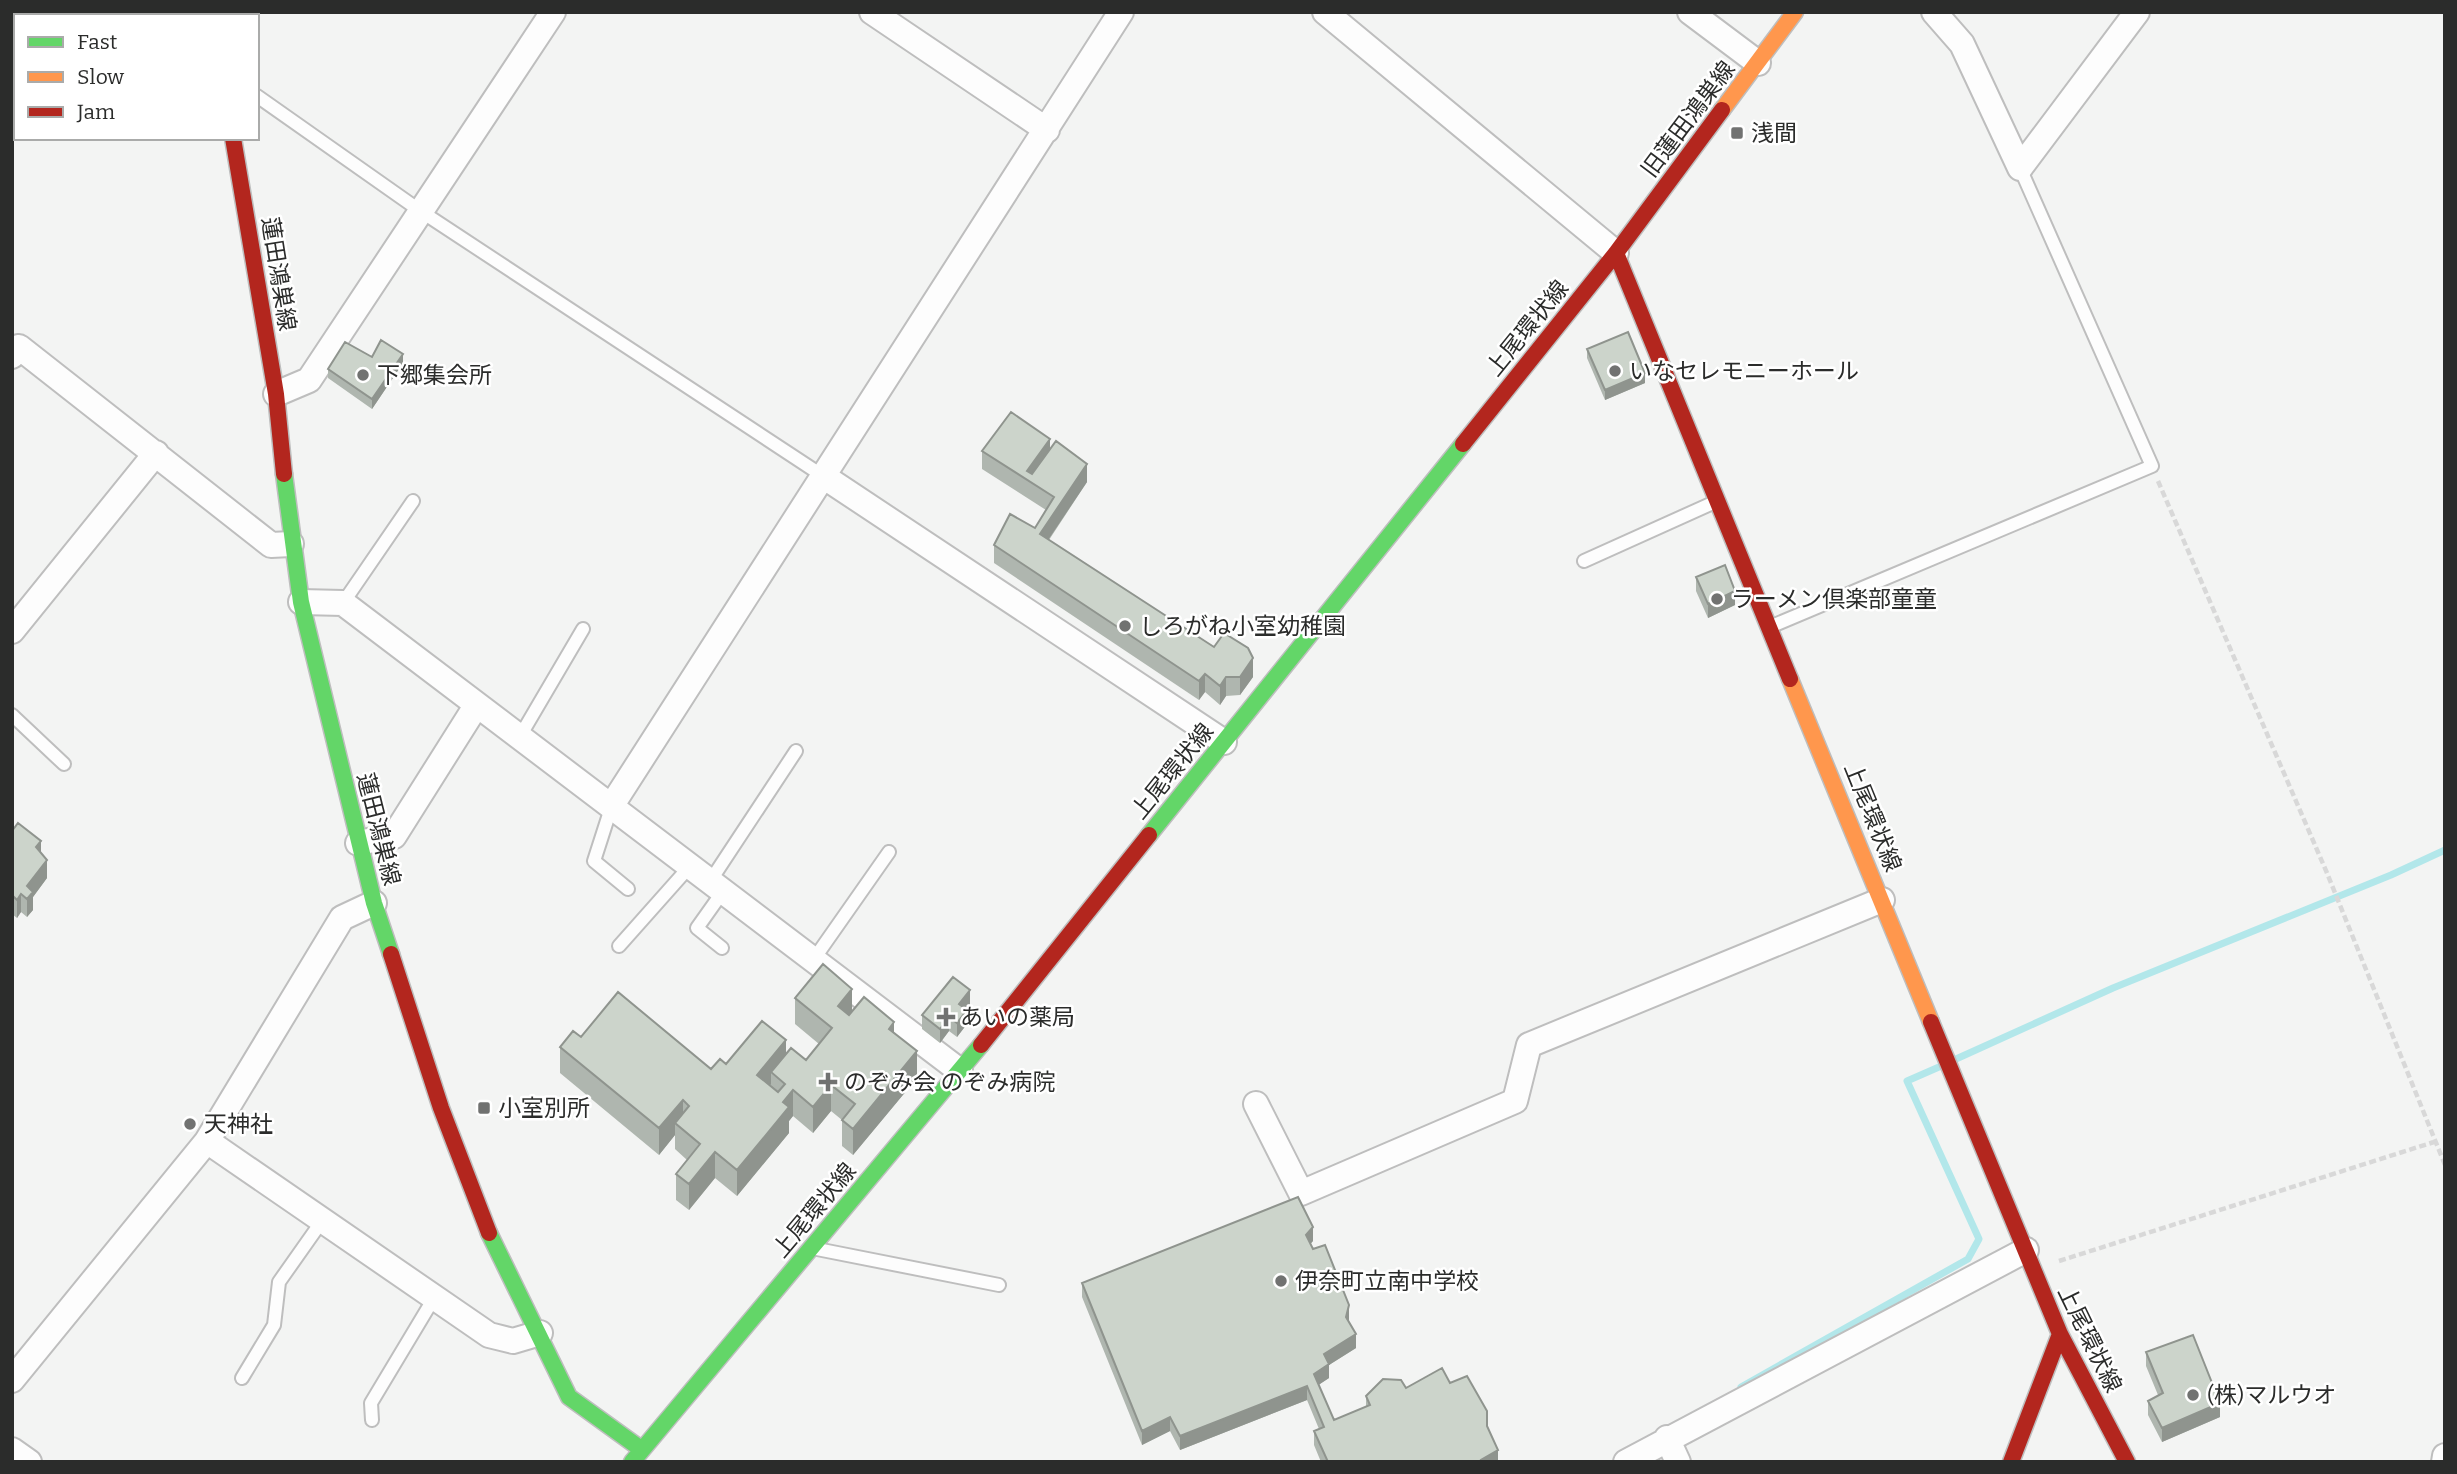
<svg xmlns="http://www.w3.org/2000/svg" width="2457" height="1474" viewBox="0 0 2457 1474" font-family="Bitter,'Noto Sans JP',serif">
  <rect width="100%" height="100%" fill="#f3f4f3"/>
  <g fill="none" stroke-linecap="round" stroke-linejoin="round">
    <path stroke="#b2e7ea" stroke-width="7" d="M 1956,1059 L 2113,988 L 2391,875 L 2445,850
      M 1741,1387 L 1968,1259 L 1979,1239 L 1907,1081 L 1939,1067"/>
    <defs>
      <path id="lane" d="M 130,12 L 135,16
        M 257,96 L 419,210 L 823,476
        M 1584,561 L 1715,502
        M 343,603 L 413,501
        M 1772,626 L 2152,466 L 2020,168
        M 12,715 L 64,764
        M 519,738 L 583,629
        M 612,805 L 594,861 L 628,889
        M 711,880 L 796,751
        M 619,946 L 691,865
        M 722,948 L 697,928 L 724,890
        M 814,959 L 889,852
        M 817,1249 L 999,1285
        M 242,1378 L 274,1325 L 279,1282 L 322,1221
        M 372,1420 L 371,1403 L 434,1298"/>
      <path id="street" d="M 872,12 L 1047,130
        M 1325,12 L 1616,253
        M 1690,12 L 1758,63
        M 1934,12 L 1962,44 L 2020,168 L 2137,12
        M 12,356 L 19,347 L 271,545 L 291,544
        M 276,394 L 309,380 L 553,12
        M 823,476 L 1224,742
        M 301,602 L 343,603 L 960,1071
        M 12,631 L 156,453
        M 612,805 L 1121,12
        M 358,843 L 394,836 L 476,706
        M 1256,1104 L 1301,1193 L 1515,1101 L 1529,1045 L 1882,900
        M 207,1141 L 489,1335 L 513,1341 L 540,1333
        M 12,1380 L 207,1141 L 342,918 L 374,903
        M 1667,1438 L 1678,1462
        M 12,1450 L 29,1462
        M 1626,1462 L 2026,1250
        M 2444,1462 L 2445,1456"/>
      <path id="fast" d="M 284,474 L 301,602 L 374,903 L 391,954
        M 1149,835 L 1463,444
        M 489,1233 L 569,1397 L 641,1449
        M 632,1462 L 981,1045"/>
      <path id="slow" d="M 210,12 L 210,16
        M 1722,110 L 1795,12
        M 1790,679 L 1931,1022"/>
      <path id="jam" d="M 233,138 L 276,394 L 284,474
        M 1616,253 L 1790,679
        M 1463,444 L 1616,253 L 1722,110
        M 391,954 L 441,1108 L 489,1233
        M 1931,1022 L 2060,1334 L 2127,1462
        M 981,1045 L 1149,835
        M 2011,1462 L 2060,1334"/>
    </defs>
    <use href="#lane" stroke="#bebebe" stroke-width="16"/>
    <use href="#street" stroke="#bebebe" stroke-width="28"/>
    <use href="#fast" stroke="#bebebe" stroke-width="19"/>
    <use href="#slow" stroke="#bebebe" stroke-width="19"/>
    <use href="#jam" stroke="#bebebe" stroke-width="19"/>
    <path stroke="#d8d8d8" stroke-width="4.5" stroke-dasharray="7 3.5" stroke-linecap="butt" d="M 2158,481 L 2327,873 L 2445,1165
      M 2059,1261 L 2434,1142"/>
    <use href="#lane" stroke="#fdfdfd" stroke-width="12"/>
    <use href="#street" stroke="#fdfdfd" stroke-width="24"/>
    <use href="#fast" stroke="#63d668" stroke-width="16"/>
    <use href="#slow" stroke="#ff974d" stroke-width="16"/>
    <use href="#jam" stroke="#b3261e" stroke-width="16"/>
  </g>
  <path fill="#afb6af" d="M 1587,349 L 1645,383 L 1605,400 L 1587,358 Z
    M 372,357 L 403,363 L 372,409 L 328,378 L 328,369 Z
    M 1050,450 L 1087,482 L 1049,540 L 1253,677 L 1240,695 L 1226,696 L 1220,705 L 1205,692 L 1199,700 L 994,563 L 994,545 L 1035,528 L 1046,510 L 982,469 L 982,451 Z
    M 1696,577 L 1735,605 L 1708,618 L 1696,591 Z
    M 12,831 L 41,853 L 47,878 L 33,897 L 33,910 L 27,917 L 21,912 L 17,918 L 12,914 Z
    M 795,998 L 852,1012 L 894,1033 L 917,1078 L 853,1155 L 842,1146 L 842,1120 L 831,1111 L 813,1133 L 793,1116 L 789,1121 L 789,1133 L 737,1196 L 715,1178 L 689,1210 L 676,1200 L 676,1174 L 687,1160 L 675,1149 L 675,1135 L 659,1155 L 560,1073 L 560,1047 L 581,1037 L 711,1069 L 726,1064 L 786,1054 L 806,1060 L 819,1044 L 795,1024 Z
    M 970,1004 L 966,1009 L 967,1024 L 957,1037 L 949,1031 L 940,1043 L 922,1029 L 922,1015 Z
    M 1313,1241 L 1310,1244 L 1349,1319 L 1349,1322 L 1356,1348 L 1329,1365 L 1329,1378 L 1318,1385 L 1334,1420 L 1366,1407 L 1366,1396 L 1406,1388 L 1450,1383 L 1487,1426 L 1498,1462 L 1321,1462 L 1314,1445 L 1314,1431 L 1319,1429 L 1307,1400 L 1180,1450 L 1170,1431 L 1142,1445 L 1082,1297 L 1082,1283 Z
    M 2146,1352 L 2220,1417 L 2162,1442 L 2148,1415 L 2148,1401 L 2158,1395 L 2146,1366 Z"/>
  <path fill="#8f948e" d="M 403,354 L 403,363 L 372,409 L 372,399 Z
    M 1645,373 L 1645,383 L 1605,400 L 1605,390 Z
    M 1050,439 L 1050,457 L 1032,483 L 1027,471 Z
    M 1087,464 L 1087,482 L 1040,552 L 1040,534 Z
    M 1735,591 L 1735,605 L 1708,618 L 1708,604 Z
    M 1253,658 L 1253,677 L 1240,695 L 1240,677 Z
    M 1205,674 L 1205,692 L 1199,700 L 1199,681 Z
    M 1226,677 L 1226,696 L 1220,705 L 1220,686 Z
    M 41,841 L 41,859 L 36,847 Z
    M 47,860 L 47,878 L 33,897 L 33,910 L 27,917 L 27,886 Z
    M 21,894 L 21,912 L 17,918 L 17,900 Z
    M 852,989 L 852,1015 L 838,1032 L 838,1006 Z
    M 970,990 L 970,1004 L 959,1018 L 959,1004 Z
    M 967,1010 L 967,1024 L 957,1037 L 957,1023 Z
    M 949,1017 L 949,1031 L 940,1043 L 940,1029 Z
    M 894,1022 L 894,1049 L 889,1029 Z
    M 786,1040 L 786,1066 L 771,1072 L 771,1084 L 757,1101 L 757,1075 Z
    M 917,1051 L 917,1078 L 853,1155 L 853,1129 Z
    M 831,1085 L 831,1111 L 813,1133 L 813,1107 Z
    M 793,1090 L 793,1116 L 789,1121 L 789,1133 L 737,1196 L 737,1170 L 783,1102 Z
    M 683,1100 L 683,1126 L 675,1123 L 675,1135 L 659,1155 L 659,1128 Z
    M 715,1152 L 715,1178 L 689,1210 L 689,1184 Z
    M 1313,1227 L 1313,1241 L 1306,1249 L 1306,1235 Z
    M 1349,1305 L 1349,1319 L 1346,1331 L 1346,1317 Z
    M 1356,1334 L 1356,1348 L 1329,1365 L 1329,1378 L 1314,1388 L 1314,1374 L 1324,1354 Z
    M 1307,1386 L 1307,1400 L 1180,1450 L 1180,1436 Z
    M 2220,1403 L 2220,1417 L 2162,1442 L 2162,1428 Z
    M 1170,1417 L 1170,1431 L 1142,1445 L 1142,1431 Z
    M 1498,1450 L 1498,1462 L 1481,1462 L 1481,1460 Z"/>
  <path fill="#ccd4cb" stroke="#8f948e" stroke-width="2" d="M 1628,332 L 1645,373 L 1605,390 L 1587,349 Z
    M 381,340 L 403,354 L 372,399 L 328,369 L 345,342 L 372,357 Z
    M 1011,412 L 1050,439 L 1027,471 L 1032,474 L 1056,441 L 1087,464 L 1040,534 L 1214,647 L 1224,633 L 1248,648 L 1253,658 L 1240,677 L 1226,677 L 1220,686 L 1205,674 L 1199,681 L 994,545 L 1010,514 L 1035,528 L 1054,497 L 982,451 Z
    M 1725,565 L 1735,591 L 1708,604 L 1696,577 Z
    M 18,823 L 41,841 L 36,847 L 47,860 L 27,886 L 33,892 L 27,899 L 21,894 L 17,900 L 12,895 L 12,831 Z
    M 823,964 L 852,989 L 838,1006 L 849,1015 L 864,997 L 894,1022 L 889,1029 L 917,1051 L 853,1129 L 842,1120 L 855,1104 L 831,1085 L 813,1107 L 793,1090 L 783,1102 L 789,1107 L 737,1170 L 715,1152 L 689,1184 L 676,1174 L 700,1144 L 675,1123 L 689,1106 L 683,1100 L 659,1128 L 560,1047 L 573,1031 L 581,1037 L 618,992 L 711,1069 L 720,1059 L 726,1064 L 762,1021 L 786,1040 L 757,1075 L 778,1092 L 785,1084 L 771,1072 L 791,1048 L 806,1060 L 832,1028 L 795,998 Z
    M 953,977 L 970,990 L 959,1004 L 967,1010 L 957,1023 L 949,1017 L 940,1029 L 922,1015 Z
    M 1298,1197 L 1313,1227 L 1306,1235 L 1313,1249 L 1325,1245 L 1349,1305 L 1346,1317 L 1356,1334 L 1324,1354 L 1329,1364 L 1314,1374 L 1334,1420 L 1370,1405 L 1366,1396 L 1383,1379 L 1401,1380 L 1406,1388 L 1442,1368 L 1450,1383 L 1467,1376 L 1487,1411 L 1487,1426 L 1498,1450 L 1481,1460 L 1482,1462 L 1328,1462 L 1314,1431 L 1324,1427 L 1307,1386 L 1180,1436 L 1170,1417 L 1142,1431 L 1082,1283 Z
    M 2193,1335 L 2220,1403 L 2162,1428 L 2148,1401 L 2163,1393 L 2146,1352 Z"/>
  <g fill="#717271" stroke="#fff" stroke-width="2.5">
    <rect x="1730" y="126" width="14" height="14" rx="3.5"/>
    <circle cx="1615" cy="371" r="7"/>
    <circle cx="363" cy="375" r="7"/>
    <circle cx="1717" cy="599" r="7"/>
    <circle cx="1125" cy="626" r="7"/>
    <path d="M942.5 1006.5h7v7h7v7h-7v7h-7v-7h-7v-7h7z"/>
    <path d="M824.5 1071.5h7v7h7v7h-7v7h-7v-7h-7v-7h7z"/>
    <rect x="477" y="1101" width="14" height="14" rx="3.5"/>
    <circle cx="190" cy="1124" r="7"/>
    <circle cx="1281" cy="1281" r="7"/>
    <circle cx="2193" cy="1395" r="7"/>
  </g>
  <g text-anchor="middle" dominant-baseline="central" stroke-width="5" stroke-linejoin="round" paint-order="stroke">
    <g font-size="23" fill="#2b2c2b" stroke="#fff">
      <text transform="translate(1688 119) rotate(-53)">旧蓮田鴻巣線</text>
      <text transform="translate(279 274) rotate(81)">蓮田鴻巣線</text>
      <text transform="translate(1527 328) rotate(-51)">上尾環状線</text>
      <text transform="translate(1172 771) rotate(-51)">上尾環状線</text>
      <text transform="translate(1873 817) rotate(68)">上尾環状線</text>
      <text transform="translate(379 829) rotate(76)">蓮田鴻巣線</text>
      <text transform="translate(814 1210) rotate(-50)">上尾環状線</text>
      <text transform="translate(2090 1339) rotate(64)">上尾環状線</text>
    </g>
    <g font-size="23" fill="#2b2c2b" stroke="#fff" text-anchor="start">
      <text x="1751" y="133">浅間</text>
      <text x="1629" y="371">いなセレモニーホール</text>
      <text x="377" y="375">下郷集会所</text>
      <text x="1731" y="599">ラーメン倶楽部童童</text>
      <text x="1139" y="626">しろがね小室幼稚園</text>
      <text x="960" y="1017">あいの薬局</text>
      <text x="844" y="1082">のぞみ会 のぞみ病院</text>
      <text x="498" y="1108">小室別所</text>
      <text x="204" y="1124">天神社</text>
      <text x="1295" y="1281">伊奈町立南中学校</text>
      <text x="2207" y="1395">(株)マルウオ</text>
    </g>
  </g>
  <rect width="2457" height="1474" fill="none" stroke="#2b2c2b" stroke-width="28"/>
  <rect x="14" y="14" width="245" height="126" fill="#ffffff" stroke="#aaabaa" stroke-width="2"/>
  <rect x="28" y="37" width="35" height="10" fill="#63d668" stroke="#aaabaa" stroke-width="2"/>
  <text x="77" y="49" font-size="21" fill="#2b2c2b">Fast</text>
  <rect x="28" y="72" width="35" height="10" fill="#ff974d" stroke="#aaabaa" stroke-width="2"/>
  <text x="77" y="84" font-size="21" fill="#2b2c2b">Slow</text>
  <rect x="28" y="107" width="35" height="10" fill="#b3261e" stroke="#aaabaa" stroke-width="2"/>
  <text x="77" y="119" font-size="21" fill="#2b2c2b">Jam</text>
</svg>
